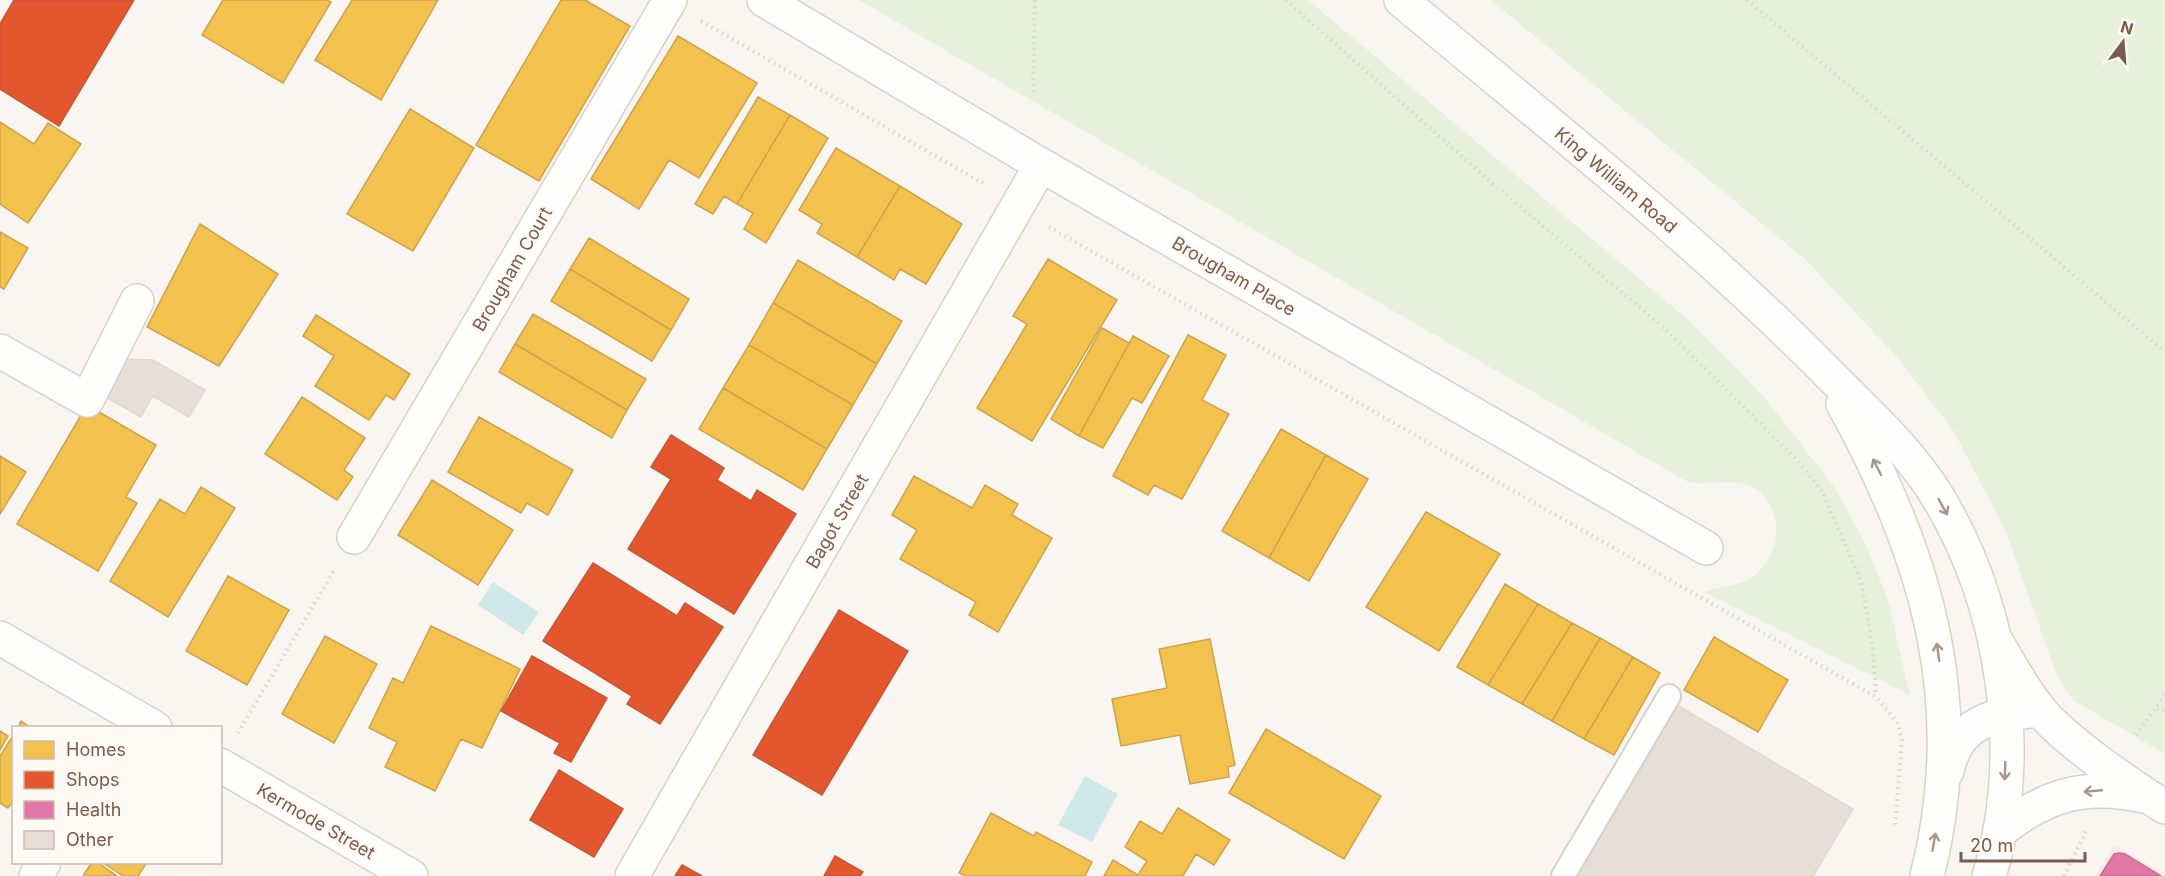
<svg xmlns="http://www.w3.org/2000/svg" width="2165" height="876" viewBox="0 0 2165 876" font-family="Inter,sans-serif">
  <rect width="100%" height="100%" fill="#f9f5f0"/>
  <path fill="#fae9e9" d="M 2114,845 L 2165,874 L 2165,876 L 2095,876 Z"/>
  <path fill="#e7f0db" d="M 859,0 L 1308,0 L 1686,318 L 1766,399 L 1835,488 L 1864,541 L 1887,597 L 1910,695 L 1704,592 C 1715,588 1741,584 1748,580 C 1779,562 1788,513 1757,490 C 1735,475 1709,488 1686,481 Z
    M 1491,0 L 2165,0 L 2165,754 L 2073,700 L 2057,676 L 2006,532 L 1954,432 L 1898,358 L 1806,260 Z"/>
  <path fill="#d0e8ea" d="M 493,582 L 539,612 L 523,635 L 478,605 Z
    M 1085,776 L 1118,794 L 1092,842 L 1058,825 Z"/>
  <path fill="#f2c14e" stroke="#cea34e" stroke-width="1.5" d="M 223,0 L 327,0 L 331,2 L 283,83 L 202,35 Z
    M 352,0 L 438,0 L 381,100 L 315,60 Z
    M 561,0 L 585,0 L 630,26 L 539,181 L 476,145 Z
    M 678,36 L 757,83 L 699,178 L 669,160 L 639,209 L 591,179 Z
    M 758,97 L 790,115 L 737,204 L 724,196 L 713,214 L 695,204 Z
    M 410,109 L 474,148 L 413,251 L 347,214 Z
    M 790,115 L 828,138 L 766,243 L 744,229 L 753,213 L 737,204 Z
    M 0,122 L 34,144 L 48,123 L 81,144 L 28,223 L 0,204 Z
    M 836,148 L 900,186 L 857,257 L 817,233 L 822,224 L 799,210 Z
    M 900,186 L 962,224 L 926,284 L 900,269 L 894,280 L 857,257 Z
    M 200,224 L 278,274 L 219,366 L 147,327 Z
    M 0,232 L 28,248 L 4,289 L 0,287 Z
    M 589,238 L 689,299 L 671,330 L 570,269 Z
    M 1048,259 L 1117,300 L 1032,441 L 977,408 L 1027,324 L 1013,316 Z
    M 798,260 L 902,321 L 877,364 L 773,303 Z
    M 570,269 L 671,330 L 652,361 L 551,301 Z
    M 773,303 L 877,364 L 853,405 L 749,345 Z
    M 533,314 L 646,379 L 627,410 L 515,344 Z
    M 316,315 L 410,374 L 394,400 L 386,395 L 369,420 L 315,386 L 334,356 L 303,336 Z
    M 1102,328 L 1129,343 L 1079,436 L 1051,419 Z
    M 1188,335 L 1226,355 L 1202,400 L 1229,414 L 1182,499 L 1154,485 L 1148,495 L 1113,476 Z
    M 1133,336 L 1169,356 L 1142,403 L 1132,398 L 1103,448 L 1079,436 Z
    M 515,344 L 627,410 L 612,438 L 499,372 Z
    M 749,345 L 853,405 L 827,449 L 723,388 Z
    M 723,388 L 827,449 L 803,490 L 699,429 Z
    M 302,397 L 365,438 L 344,470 L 353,477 L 337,500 L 265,454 Z
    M 87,405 L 156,445 L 126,497 L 137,503 L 98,571 L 17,524 Z
    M 479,417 L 573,470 L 548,515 L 527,503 L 521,513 L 448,472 Z
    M 1281,429 L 1326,455 L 1269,558 L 1222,531 Z
    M 1326,455 L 1368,479 L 1309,581 L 1269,558 Z
    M 0,456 L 26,472 L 0,514 Z
    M 914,476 L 972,508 L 985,485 L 1018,504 L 1012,515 L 1052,538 L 998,632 L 969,615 L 976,602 L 900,559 L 917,530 L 892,515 Z
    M 432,480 L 513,530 L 478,585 L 398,535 Z
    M 201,487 L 235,508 L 168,617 L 110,581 L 160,499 L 185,514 Z
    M 1426,512 L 1500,554 L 1439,651 L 1366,607 Z
    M 228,576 L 289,610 L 247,685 L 186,651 Z
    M 1505,584 L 1538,604 L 1488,685 L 1457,667 Z
    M 1538,604 L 1572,623 L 1522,704 L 1488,685 Z
    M 1572,623 L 1600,638 L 1552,721 L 1522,704 Z
    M 431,626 L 520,669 L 482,748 L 461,739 L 435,791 L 385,767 L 397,742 L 369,728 L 393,678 L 403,683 Z
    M 325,636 L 377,664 L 334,743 L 282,714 Z
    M 1714,637 L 1788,680 L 1758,732 L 1684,690 Z
    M 1600,638 L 1633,657 L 1584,739 L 1552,721 Z
    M 1210,639 L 1235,765 L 1228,767 L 1229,777 L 1190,784 L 1180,735 L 1121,746 L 1112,699 L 1167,688 L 1159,649 Z
    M 1633,657 L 1660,673 L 1614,755 L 1584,739 Z
    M 21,721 L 31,728 L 18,728 Z
    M 1266,729 L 1381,796 L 1344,859 L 1229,793 Z
    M 0,731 L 8,736 L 0,750 Z
    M 14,734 L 14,800 L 8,808 L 0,803 L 0,756 Z
    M 1178,808 L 1230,840 L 1214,865 L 1196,854 L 1183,876 L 1104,876 L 1113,860 L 1138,875 L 1147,861 L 1125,847 L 1140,821 L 1162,834 Z
    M 991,813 L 1034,836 L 1036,832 L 1092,862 L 1085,876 L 965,876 L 959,873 Z
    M 92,862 L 97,862 L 117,876 L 83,876 Z
    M 102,862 L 147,862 L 138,876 L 123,876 Z"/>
  <path fill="#e4572e" stroke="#c45837" stroke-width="1.5" d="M 14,0 L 134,0 L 59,126 L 0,89 L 0,24 Z
    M 671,435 L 724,468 L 717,480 L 751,501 L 757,490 L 796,514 L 734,614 L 628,549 L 671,479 L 651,467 Z
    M 593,563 L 677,616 L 685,603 L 723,627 L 660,724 L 627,704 L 632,696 L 543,641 Z
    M 839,610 L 908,651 L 822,795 L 753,755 Z
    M 532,656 L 607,698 L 571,762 L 554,753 L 560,743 L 501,711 Z
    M 559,770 L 623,809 L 594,857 L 530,820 Z
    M 835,856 L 863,872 L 860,876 L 824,876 Z
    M 682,865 L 702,876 L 675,876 Z"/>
  <path fill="#e377a8" stroke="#c46f8d" stroke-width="1.5" d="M 2119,853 L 2125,854 L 2161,876 L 2100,876 L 2114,854 Z"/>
  <path fill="#e6ded7" stroke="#e2d8d2" stroke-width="1.5" d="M 118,359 L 153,360 L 205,390 L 189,417 L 153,396 L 141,417 L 98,393 Z
    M 1677,705 L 1853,809 L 1813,876 L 1575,876 Z"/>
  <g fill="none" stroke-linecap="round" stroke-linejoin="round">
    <defs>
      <path id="service" d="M 1563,876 L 1669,696"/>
      <path id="minor" d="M 764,0 L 1041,165 L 1706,548
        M 0,351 L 87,400 L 137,301
        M 354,537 L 670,0
        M 0,638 L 155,728
        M 1995,639 C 2009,663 2022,688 2040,710 C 2065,741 2130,785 2165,807
        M 220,765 L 411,876
        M 2000,831 C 2046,795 2085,783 2143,796
        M 36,876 L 44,862
        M 632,876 L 1041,165"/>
      <path id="secondary" d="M 1401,0 C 1544,120 1691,235 1823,368 C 1863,409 1909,449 1939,499 C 2004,608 2026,754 1989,876
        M 1843,404 C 1927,555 1971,704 1927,876
        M 1947,771 C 1957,720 1996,714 2040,710"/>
    </defs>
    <use href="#service" stroke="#d7d1cb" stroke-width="26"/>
    <use href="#minor" stroke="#d7d1cb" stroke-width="36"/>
    <use href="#secondary" stroke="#d9d2cb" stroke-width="36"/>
    <path stroke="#dcd5d0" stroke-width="4" stroke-dasharray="1.5 4.5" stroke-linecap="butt" d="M 1286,0 L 1493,184 L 1664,328 L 1794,457 L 1822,491 L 1861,581 L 1873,648 L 1876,696
      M 1747,0 L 2165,352
      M 701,21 L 986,185
      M 1033,92 L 1035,0
      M 1049,227 L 1876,697 L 1897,722 L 1902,739 L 1895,828
      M 2157,709 L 2165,711
      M 238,733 L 335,569
      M 2136,735 L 2165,695
      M 2064,876 L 2086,831"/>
    <use href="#service" stroke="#fefefd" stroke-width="22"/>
    <use href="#minor" stroke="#fefefd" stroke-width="33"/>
    <use href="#secondary" stroke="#fefefd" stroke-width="33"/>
  </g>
  <defs><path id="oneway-shaft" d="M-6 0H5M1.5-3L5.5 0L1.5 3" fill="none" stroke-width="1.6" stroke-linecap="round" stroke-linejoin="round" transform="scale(1.5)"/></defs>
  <g stroke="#a8958b">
    <use href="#oneway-shaft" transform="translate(1877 467) rotate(-117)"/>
    <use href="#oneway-shaft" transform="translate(1943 507) rotate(61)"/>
    <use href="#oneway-shaft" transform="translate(1938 652) rotate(-98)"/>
    <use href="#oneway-shaft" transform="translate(2005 771) rotate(92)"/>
    <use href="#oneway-shaft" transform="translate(2093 791) rotate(175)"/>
    <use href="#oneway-shaft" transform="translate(1934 842) rotate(-80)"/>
  </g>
  <g text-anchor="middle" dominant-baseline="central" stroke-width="6" stroke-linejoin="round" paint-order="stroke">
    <g font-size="18" fill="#7a5c4d" stroke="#fffaf3">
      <text transform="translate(1616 180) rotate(40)">King William Road</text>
      <text transform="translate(512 269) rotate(-60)">Brougham Court</text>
      <text transform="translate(1234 276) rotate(30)">Brougham Place</text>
      <text transform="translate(837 521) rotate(-60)">Bagot Street</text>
      <text transform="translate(316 821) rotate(30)">Kermode Street</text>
    </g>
  </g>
  <rect x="12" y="726" width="210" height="138" fill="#fffaf3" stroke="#cabbb1" stroke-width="1.5"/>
  <rect x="24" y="741" width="30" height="18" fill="#f2c14e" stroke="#cabbb1" stroke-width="1.5"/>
  <text x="66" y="756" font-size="18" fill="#7a5c4d">Homes</text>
  <rect x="24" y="771" width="30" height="18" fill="#e4572e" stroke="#cabbb1" stroke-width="1.5"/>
  <text x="66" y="786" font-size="18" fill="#7a5c4d">Shops</text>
  <rect x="24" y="801" width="30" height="18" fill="#e377a8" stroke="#cabbb1" stroke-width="1.5"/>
  <text x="66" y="816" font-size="18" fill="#7a5c4d">Health</text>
  <rect x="24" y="831" width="30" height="18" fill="#e6ded7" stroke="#cabbb1" stroke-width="1.5"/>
  <text x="66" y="846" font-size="18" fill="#7a5c4d">Other</text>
  <g transform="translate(2123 42) rotate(16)" stroke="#fffaf3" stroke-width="4.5" paint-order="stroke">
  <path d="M0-4.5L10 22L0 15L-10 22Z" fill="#7a5c4d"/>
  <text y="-9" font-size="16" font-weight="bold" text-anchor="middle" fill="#7a5c4d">N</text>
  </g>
  <path d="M1961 852v9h124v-9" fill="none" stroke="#7a5c4d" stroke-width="3"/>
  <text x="1970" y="852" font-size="18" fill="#7a5c4d" stroke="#fffaf3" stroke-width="4.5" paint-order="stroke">20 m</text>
</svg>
